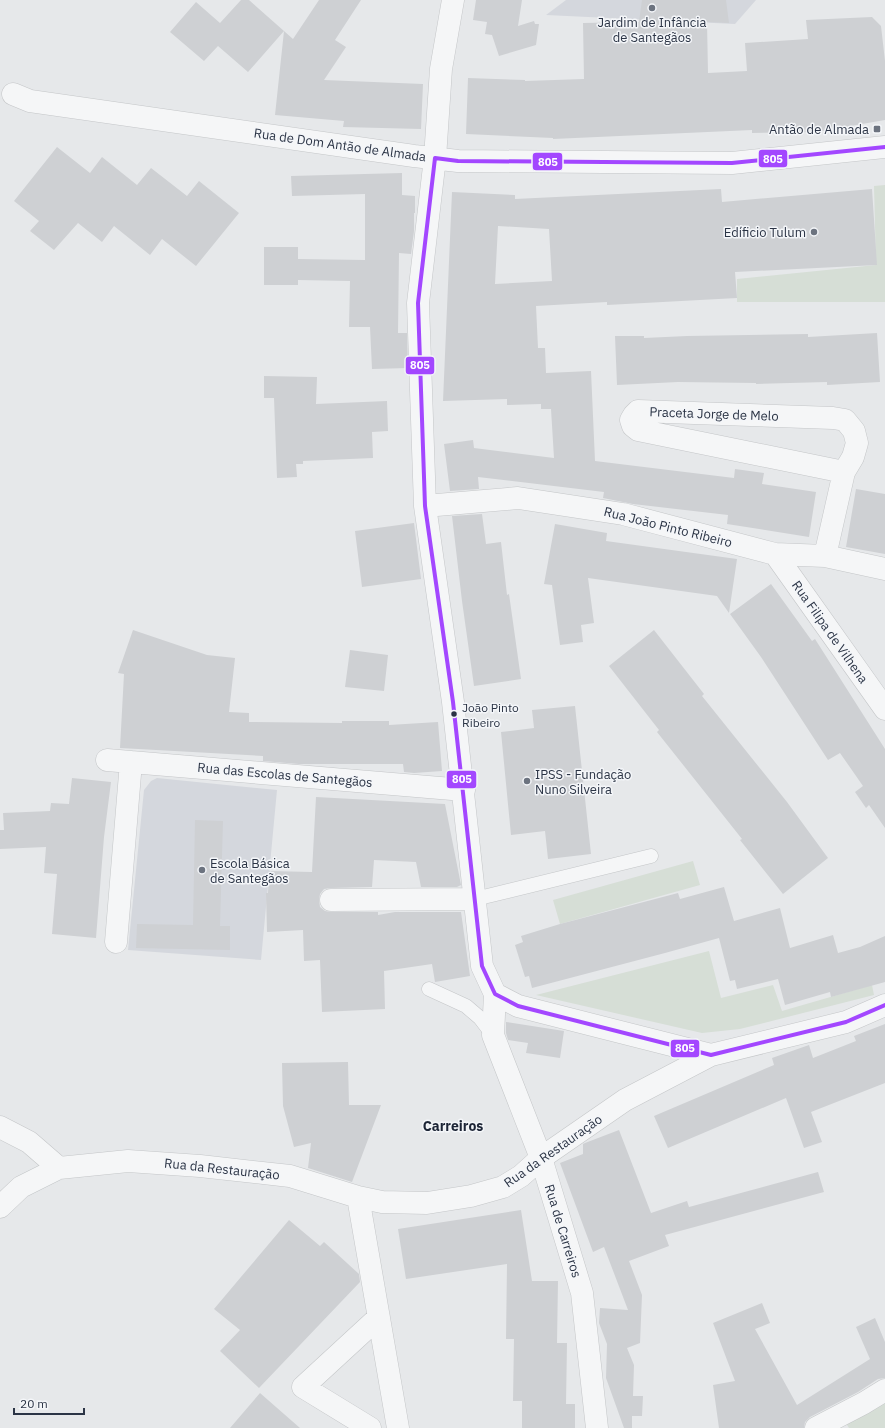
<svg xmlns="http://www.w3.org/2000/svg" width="885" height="1428" viewBox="0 0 885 1428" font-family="'IBM Plex Sans',sans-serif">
  <rect width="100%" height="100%" fill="#e6e8ea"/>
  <path fill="#d4d7dd" d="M 566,0 L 756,0 L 735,24 L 546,15 Z
    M 157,778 L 277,790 L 261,960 L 128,950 L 144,790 L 151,781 Z"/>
  <path fill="#d6ded6" d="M 885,185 L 885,302 L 737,302 L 737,279 L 876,265 L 874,186 Z
    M 693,861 L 700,885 L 560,924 L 553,900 Z
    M 709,951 L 721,998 L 773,985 L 782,1011 L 872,985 L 874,995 L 740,1029 L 702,1033 L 536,995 Z
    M 885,1397 L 885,1428 L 849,1428 L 844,1420 Z"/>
  <path fill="#ced0d3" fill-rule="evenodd" d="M 241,0 L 249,0 L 293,39 L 319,0 L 361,0 L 335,40 L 346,47 L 324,80 L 423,84 L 421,129 L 343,127 L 344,121 L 275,115 L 284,31 L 248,72 L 218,46 L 204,61 L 170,32 L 196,2 L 220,23 Z
    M 476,0 L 522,0 L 518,26 L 534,21 L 535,24 L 539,24 L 536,45 L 499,56 L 492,35 L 485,34 L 487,22 L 473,20 Z
    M 642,0 L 726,0 L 729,23 L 707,22 L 708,73 L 747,71 L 745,43 L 808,39 L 806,20 L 872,17 L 881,26 L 885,61 L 885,120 L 816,132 L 752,133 L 752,130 L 553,139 L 553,138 L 466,134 L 468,78 L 525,80 L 525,81 L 584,79 L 583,23 L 639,22 Z
    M 57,147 L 90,173 L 102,157 L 137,185 L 151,168 L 187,196 L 199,181 L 239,213 L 196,266 L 162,239 L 150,255 L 114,226 L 102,242 L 78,223 L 54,250 L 30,231 L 39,221 L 14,201 Z
    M 402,173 L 402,195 L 415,196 L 415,213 L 414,213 L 414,231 L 411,254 L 399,253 L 398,333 L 407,333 L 408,368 L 372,369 L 370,327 L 349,327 L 350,281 L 298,280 L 298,285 L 264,285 L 264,247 L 298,247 L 298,259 L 365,260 L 365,194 L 292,196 L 291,176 Z
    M 721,189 L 722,202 L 872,189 L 877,265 L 735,272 L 737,298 L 607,305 L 607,302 L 536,306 L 538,348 L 545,348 L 546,373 L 591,371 L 595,461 L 734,478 L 735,469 L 764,473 L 762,484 L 816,492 L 809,537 L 727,524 L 728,515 L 633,504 L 603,498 L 604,492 L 478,477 L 479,489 L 450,491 L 444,444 L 473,440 L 474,448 L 554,458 L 551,409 L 541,409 L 541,404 L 507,405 L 507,399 L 443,401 L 452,192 L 515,195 L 515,199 ZM 498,226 L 549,229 L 552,281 L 495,284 Z
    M 877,333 L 880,382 L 827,385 L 827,382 L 756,384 L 756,383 L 678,382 L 617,385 L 615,336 L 644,336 L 644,338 L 687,336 L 808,334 L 808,337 Z
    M 264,376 L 317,377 L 316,404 L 387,401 L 388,431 L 372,432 L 373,458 L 303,461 L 303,464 L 296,464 L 297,477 L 277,478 L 274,398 L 264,398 Z
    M 856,489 L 885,494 L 885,554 L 846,547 Z
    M 482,514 L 486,544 L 501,542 L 507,595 L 509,594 L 521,679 L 474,686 L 462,601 L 452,516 Z
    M 414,523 L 421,579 L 362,587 L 355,531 Z
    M 555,524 L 607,533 L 606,541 L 737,559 L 729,613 L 717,596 L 588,578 L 594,623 L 581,625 L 583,642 L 560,645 L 552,585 L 544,584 Z
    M 771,584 L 812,641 L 815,639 L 885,749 L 885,828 L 869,805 L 866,808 L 855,792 L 863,786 L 840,753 L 828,760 L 761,657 L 730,614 Z
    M 133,630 L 207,655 L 235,658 L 229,712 L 249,713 L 249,722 L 342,723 L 342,721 L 389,721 L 389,725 L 438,722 L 442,771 L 414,773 L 404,772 L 403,764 L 299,764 L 263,761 L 263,756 L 120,748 L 124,674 L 118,673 Z
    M 654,630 L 704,694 L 702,696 L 787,802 L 828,858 L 783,894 L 740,840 L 742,839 L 657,732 L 659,730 L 609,666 Z
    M 350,650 L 388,655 L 384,691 L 345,687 Z
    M 575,706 L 591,854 L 548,859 L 545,831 L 511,835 L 501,732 L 534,728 L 532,710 Z
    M 72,778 L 111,782 L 104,837 L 96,938 L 52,934 L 57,874 L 44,873 L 46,847 L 0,849 L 0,830 L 4,830 L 3,813 L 50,811 L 51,803 L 69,804 Z
    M 316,797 L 445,804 L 461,885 L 457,887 L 421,887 L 416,862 L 374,860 L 372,887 L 331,888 L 324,889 L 320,894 L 319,900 L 320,907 L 325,911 L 331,912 L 378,912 L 378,915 L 395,912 L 461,912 L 470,976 L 435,982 L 432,964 L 384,971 L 385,1009 L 322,1012 L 320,960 L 304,961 L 303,930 L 267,932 L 266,893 L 268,893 L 269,871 L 312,872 Z
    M 195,820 L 223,821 L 220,926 L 230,926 L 230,950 L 136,948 L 137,924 L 193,925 Z
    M 724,887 L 734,921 L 780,908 L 790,948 L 833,935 L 838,953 L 860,947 L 885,936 L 885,982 L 831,997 L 830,992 L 785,1005 L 778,979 L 737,989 L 735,980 L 730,981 L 719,938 L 665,953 L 532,988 L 529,976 L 525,977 L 515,945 L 523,942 L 521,936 L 560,924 L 678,893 L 680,899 Z
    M 506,1022 L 564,1031 L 560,1058 L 526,1053 L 528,1043 L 508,1040 L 506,1033 Z
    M 885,1024 L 885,1083 L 811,1112 L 822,1142 L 804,1148 L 786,1098 L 668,1148 L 654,1116 L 774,1065 L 772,1058 L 809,1045 L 813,1058 L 856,1041 L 854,1036 Z
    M 348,1062 L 349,1105 L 381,1105 L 352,1182 L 308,1168 L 311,1143 L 294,1147 L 283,1106 L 282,1063 Z
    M 619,1130 L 651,1213 L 687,1201 L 689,1207 L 818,1172 L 824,1192 L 665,1235 L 669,1246 L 629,1261 L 642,1295 L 640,1343 L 627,1348 L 634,1365 L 633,1396 L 643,1396 L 642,1416 L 632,1416 L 632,1428 L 624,1428 L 606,1378 L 607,1344 L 599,1323 L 600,1308 L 628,1310 L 604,1247 L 593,1252 L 560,1163 L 583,1154 L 583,1144 L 585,1143 Z
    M 521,1210 L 532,1281 L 558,1281 L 557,1343 L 567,1343 L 566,1404 L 575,1404 L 575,1428 L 522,1428 L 522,1401 L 513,1401 L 514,1339 L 506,1339 L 507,1264 L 406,1279 L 398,1229 Z
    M 289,1220 L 320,1246 L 324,1242 L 359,1274 L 360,1282 L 259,1388 L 220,1351 L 240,1330 L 214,1309 Z
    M 762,1303 L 770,1323 L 755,1329 L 797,1405 L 870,1359 L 856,1327 L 875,1318 L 885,1342 L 885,1378 L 878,1379 L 858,1392 L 810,1417 L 805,1422 L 804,1428 L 719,1428 L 713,1385 L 735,1381 L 713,1323 Z
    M 260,1393 L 300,1428 L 230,1428 Z"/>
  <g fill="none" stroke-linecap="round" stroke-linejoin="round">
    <defs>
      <path id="lane" d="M 475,899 L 651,856
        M 429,989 L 466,1006 L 480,1018 L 493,1035"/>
      <path id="street" d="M 453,0 L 441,69 L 435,158 L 418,303 L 425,506 L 453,702 L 482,966 L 495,994 L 518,1006 L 711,1055
        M 13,94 L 30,101 L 414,156 L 458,161 L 732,163 L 885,147
        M 425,506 L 518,498 L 623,514 L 775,554 L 825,556 L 885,569
        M 775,554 L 885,709
        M 825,556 L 844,472 L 853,457 L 857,443 L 854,431 L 845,420 L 833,418 L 638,411 L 634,415 L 631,420 L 633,426 L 638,430 L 844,472
        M 107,760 L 464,790
        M 331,900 L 475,899
        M 116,942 L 131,762
        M 495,994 L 493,1035 L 541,1158 L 582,1293 L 597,1428
        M 0,1127 L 29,1142 L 59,1168
        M 358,1197 L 398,1428
        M 0,1207 L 21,1187 L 59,1168 L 128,1161 L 200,1166 L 290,1176 L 358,1197 L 382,1202 L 427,1203 L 471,1196 L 503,1187 L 521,1176 L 541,1158 L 625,1100 L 711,1055 L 846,1022 L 885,1005
        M 370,1428 L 303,1387 L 379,1317
        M 816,1428 L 864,1403 L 885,1390"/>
    </defs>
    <use href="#lane" stroke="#c4c6c8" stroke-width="15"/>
    <use href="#street" stroke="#c4c6c8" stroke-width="23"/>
    <use href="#lane" stroke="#f5f6f7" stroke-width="14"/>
    <use href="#street" stroke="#f5f6f7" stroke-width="22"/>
    <defs>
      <path id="bus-1" d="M 435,158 L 418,303 L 425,506 L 453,702 L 482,966 L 495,994 L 518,1006 L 711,1055 L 846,1022 L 885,1005
        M 435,158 L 458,161 L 732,163 L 885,147"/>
    </defs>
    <use href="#bus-1" stroke="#f4f6f9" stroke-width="7"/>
    <use href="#bus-1" stroke="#a347ff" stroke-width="4"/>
  </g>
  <g fill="#6c737f" stroke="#f4f6f9" stroke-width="1.5">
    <circle cx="652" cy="8" r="4"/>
    <rect x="873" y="125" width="8" height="8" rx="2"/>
    <circle cx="814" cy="232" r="4"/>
    <circle cx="527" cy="781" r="4"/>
    <circle cx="202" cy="870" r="4"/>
  </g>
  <circle fill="#2b3445" stroke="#f4f6f9" stroke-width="1.5" cx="454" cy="714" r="3.5"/>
  <g text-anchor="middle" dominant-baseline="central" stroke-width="3" stroke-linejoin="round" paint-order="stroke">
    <g font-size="12" fill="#2b3445" stroke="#f4f6f9" text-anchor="start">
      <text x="462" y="707">João Pinto<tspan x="462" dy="15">Ribeiro</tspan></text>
    </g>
    <g font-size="13" fill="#2b3445" stroke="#f4f6f9" text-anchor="end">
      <text x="652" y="22" text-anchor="middle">Jardim de Infância<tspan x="652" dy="15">de Santegãos</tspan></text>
      <text x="869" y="129">Antão de Almada</text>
      <text x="806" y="232">Edíficio Tulum</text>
      <text x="535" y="774" text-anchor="start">IPSS - Fundação<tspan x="535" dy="15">Nuno Silveira</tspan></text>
      <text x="210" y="863" text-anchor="start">Escola Básica<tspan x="210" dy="15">de Santegãos</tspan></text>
    </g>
    <g font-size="13" fill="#2b3445" stroke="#f4f6f9">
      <text transform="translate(340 145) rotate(8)">Rua de Dom Antão de Almada</text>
      <text transform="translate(714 414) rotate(2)">Praceta Jorge de Melo</text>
      <text transform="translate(668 527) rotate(14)">Rua João Pinto Ribeiro</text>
      <text transform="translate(830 632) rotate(55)">Rua Filipa de Vilhena</text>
      <text transform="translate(285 775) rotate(5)">Rua das Escolas de Santegãos</text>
      <text transform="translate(553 1151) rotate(-35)">Rua da Restauração</text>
      <text transform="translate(222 1169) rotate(6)">Rua da Restauração</text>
      <text transform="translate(563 1231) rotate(73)">Rua de Carreiros</text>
    </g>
    <g font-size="14" font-weight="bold" fill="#1d2536" stroke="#f4f6f9">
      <text x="453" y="1126">Carreiros</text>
    </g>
  </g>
  <g stroke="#f4f6f9" stroke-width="1.5">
    <rect x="758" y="149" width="30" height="19" rx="4" fill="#a347ff"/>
    <rect x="532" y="152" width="31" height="19" rx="4" fill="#a347ff"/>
    <rect x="405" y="356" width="30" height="19" rx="4" fill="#a347ff"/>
    <rect x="446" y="770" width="31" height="19" rx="4" fill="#a347ff"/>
    <rect x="670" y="1039" width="30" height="19" rx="4" fill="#a347ff"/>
  </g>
  <g font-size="11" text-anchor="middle" font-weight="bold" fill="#fff">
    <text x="773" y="163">805</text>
    <text x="548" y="166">805</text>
    <text x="420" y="369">805</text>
    <text x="462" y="783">805</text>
    <text x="685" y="1052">805</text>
  </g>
  <path d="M14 1408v6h70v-6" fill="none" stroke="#2b3445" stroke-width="2"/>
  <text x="20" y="1408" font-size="12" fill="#2b3445" stroke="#f4f6f9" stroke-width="3" paint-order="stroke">20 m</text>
</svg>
